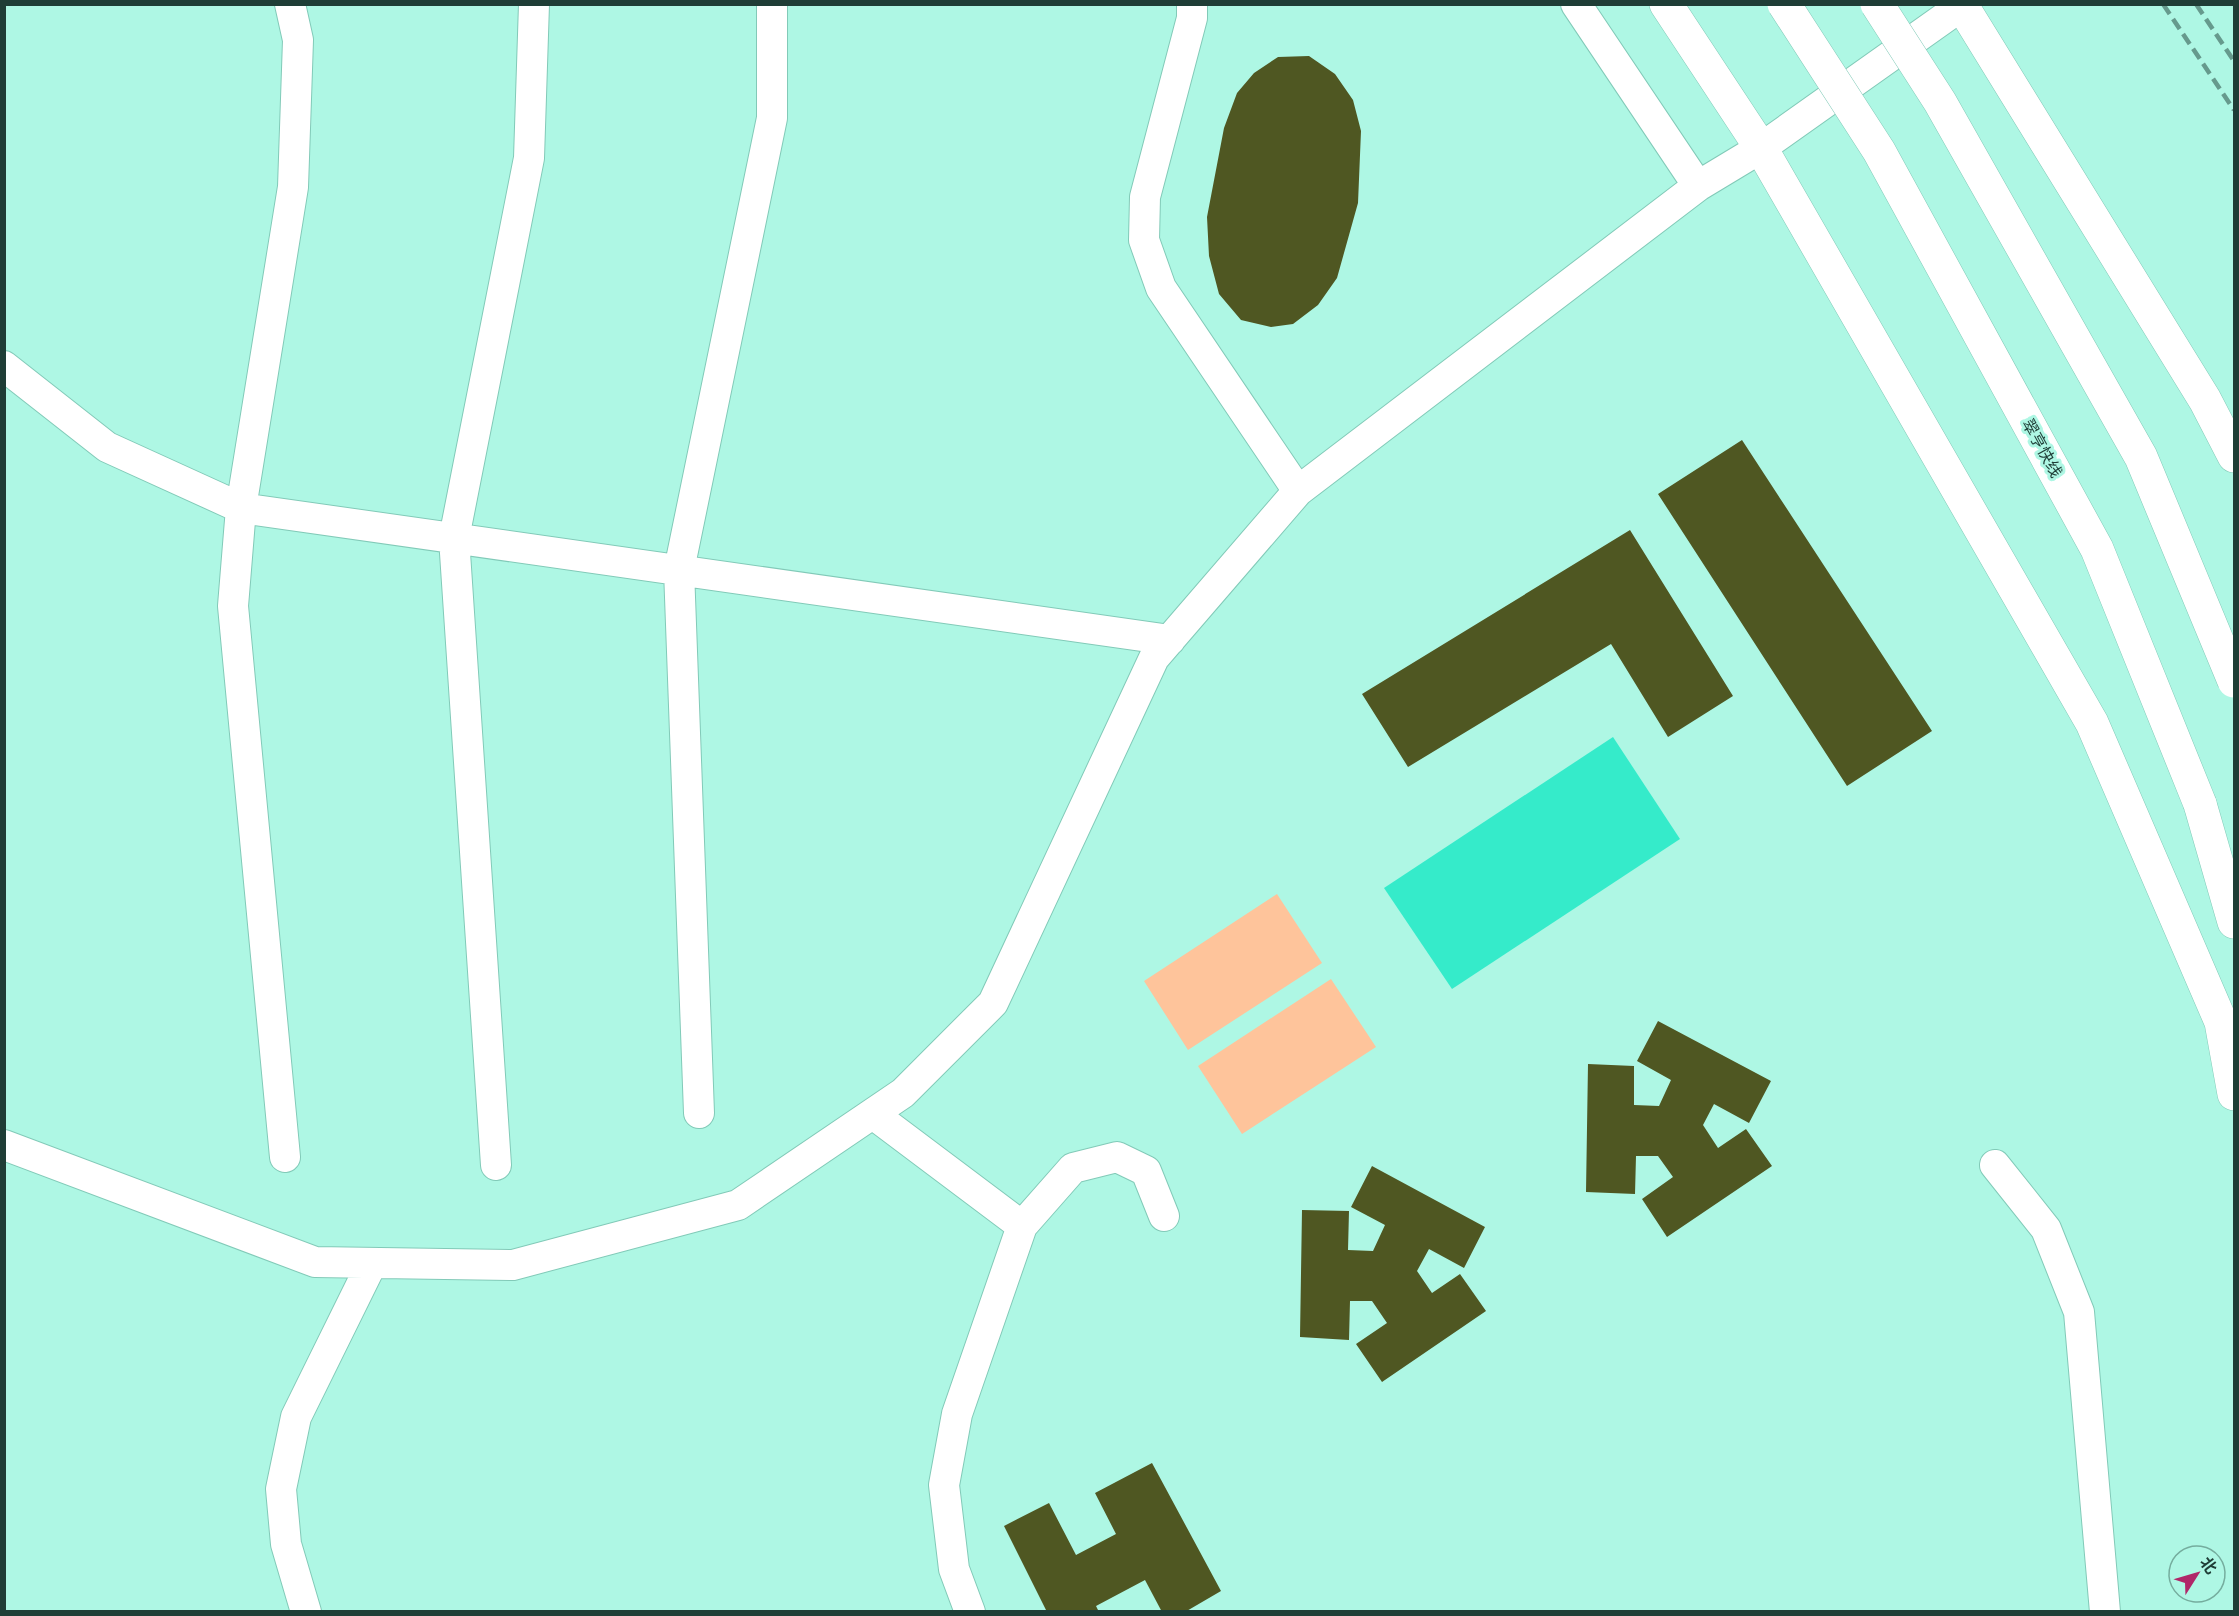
<svg xmlns="http://www.w3.org/2000/svg" width="2239" height="1616" viewBox="0 0 2239 1616" font-family="'Roboto Condensed','Noto Sans SC',sans-serif">
  <rect width="100%" height="100%" fill="#aef7e4"/>
  <path fill="#fec49b" d="M 1277,894 L 1322,963 L 1188,1050 L 1144,981 Z
    M 1331,979 L 1376,1047 L 1242,1134 L 1198,1066 Z"/>
  <path fill="#35ebca" d="M 1613,737 L 1680,839 L 1452,989 L 1384,888 Z"/>
  <path fill="#4f5722" d="M 1309,56 L 1335,74 L 1353,100 L 1361,131 L 1358,203 L 1337,278 L 1318,305 L 1293,324 L 1271,327 L 1241,320 L 1219,294 L 1209,256 L 1207,217 L 1224,128 L 1237,93 L 1254,73 L 1278,57 Z
    M 1742,440 L 1932,731 L 1847,786 L 1658,494 Z
    M 1630,530 L 1733,696 L 1668,737 L 1611,644 L 1408,767 L 1362,694 Z
    M 1658,1021 L 1771,1081 L 1749,1123 L 1714,1104 L 1703,1125 L 1718,1148 L 1746,1129 L 1772,1166 L 1667,1237 L 1642,1199 L 1673,1177 L 1658,1156 L 1636,1156 L 1635,1194 L 1586,1192 L 1588,1064 L 1634,1066 L 1634,1105 L 1659,1106 L 1671,1080 L 1637,1061 Z
    M 1372,1166 L 1485,1227 L 1464,1268 L 1429,1249 L 1417,1271 L 1432,1293 L 1460,1274 L 1486,1311 L 1382,1382 L 1356,1344 L 1387,1323 L 1372,1301 L 1350,1301 L 1349,1340 L 1300,1337 L 1302,1210 L 1349,1211 L 1348,1250 L 1373,1251 L 1385,1225 L 1351,1207 Z
    M 1152,1463 L 1221,1591 L 1185,1612 L 1162,1612 L 1145,1580 L 1096,1606 L 1099,1612 L 1047,1612 L 1004,1526 L 1049,1503 L 1076,1555 L 1116,1534 L 1095,1493 Z"/>
  <g fill="none" stroke-linecap="round" stroke-linejoin="round">
    <defs>
      <path id="street" d="M 1192,4 L 1192,18 L 1145,197 L 1144,240 L 1161,288 L 1298,491
        M 1576,4 L 1698,186
        M 4,366 L 107,447 L 241,508 L 1170,640
        M 699,1113 L 679,570 L 772,118 L 772,4
        M 873,1114 L 1022,1226
        M 4,1145 L 315,1262 L 513,1265 L 738,1205 L 903,1093 L 993,1003 L 1154,658 L 1298,491 L 1698,186 L 1761,148 L 1964,4
        M 285,1157 L 233,606 L 241,508 L 293,187 L 298,40 L 290,4
        M 496,1165 L 454,538 L 529,158 L 534,4
        M 1995,1165 L 2046,1229 L 2079,1312 L 2105,1612
        M 306,1612 L 286,1544 L 281,1489 L 296,1417 L 372,1263
        M 970,1612 L 954,1569 L 944,1485 L 957,1414 L 1022,1226 L 1073,1168 L 1117,1157 L 1146,1171 L 1164,1216"/>
      <path id="secondary" d="M 1666,4 L 1761,148 L 2092,723 L 2221,1022 L 2234,1094
        M 1961,4 L 2205,400 L 2234,456"/>
      <path id="highway" d="M 2200,804 L 2234,922"/>
    </defs>
    <use href="#street" stroke="#82cab8" stroke-width="32"/>
    <use href="#secondary" stroke="#82cab8" stroke-width="34"/>
    <use href="#highway" stroke="#82cab8" stroke-width="34"/>
    <use href="#street" stroke="#fff" stroke-width="30"/>
    <use href="#secondary" stroke="#fff" stroke-width="33"/>
    <use href="#highway" stroke="#fff" stroke-width="33"/>
    <path stroke="#669a8d" stroke-width="4.5" stroke-dasharray="12 6" stroke-linecap="butt" d="M 2163,4 L 2234,110
      M 2196,4 L 2234,61"/>
    <defs>
      <path id="highway-bridge" d="M 1784,4 L 1879,151 L 2097,549 L 2200,804
        M 1877,4 L 1940,102 L 2141,457 L 2234,681"/>
    </defs>
    <use href="#highway-bridge" stroke="#82cab8" stroke-width="34" stroke-linecap="butt"/>
    <use href="#highway-bridge" stroke="#fff" stroke-width="33"/>
  </g>
  <g text-anchor="middle" dominant-baseline="central" stroke-width="6" stroke-linejoin="round" paint-order="stroke">
    <g font-size="16" fill="#1f3d36" stroke="#aef7e4">
      <text transform="translate(2042 448) rotate(61)">翠亨快线</text>
    </g>
  </g>
  <rect width="2239" height="1616" fill="none" stroke="#1f3d36" stroke-width="12"/>
  <g transform="translate(2197 1574) rotate(53)"><circle r="28" fill="#aef7e4" stroke="#75ad9e" stroke-width="1.5"/>
  <path d="M0-4.5L10 22L0 15L-10 22Z" fill="#b02769"/>
  <text y="-9" font-size="16" font-weight="bold" text-anchor="middle" fill="#1f3d36">北</text>
  </g>
</svg>
